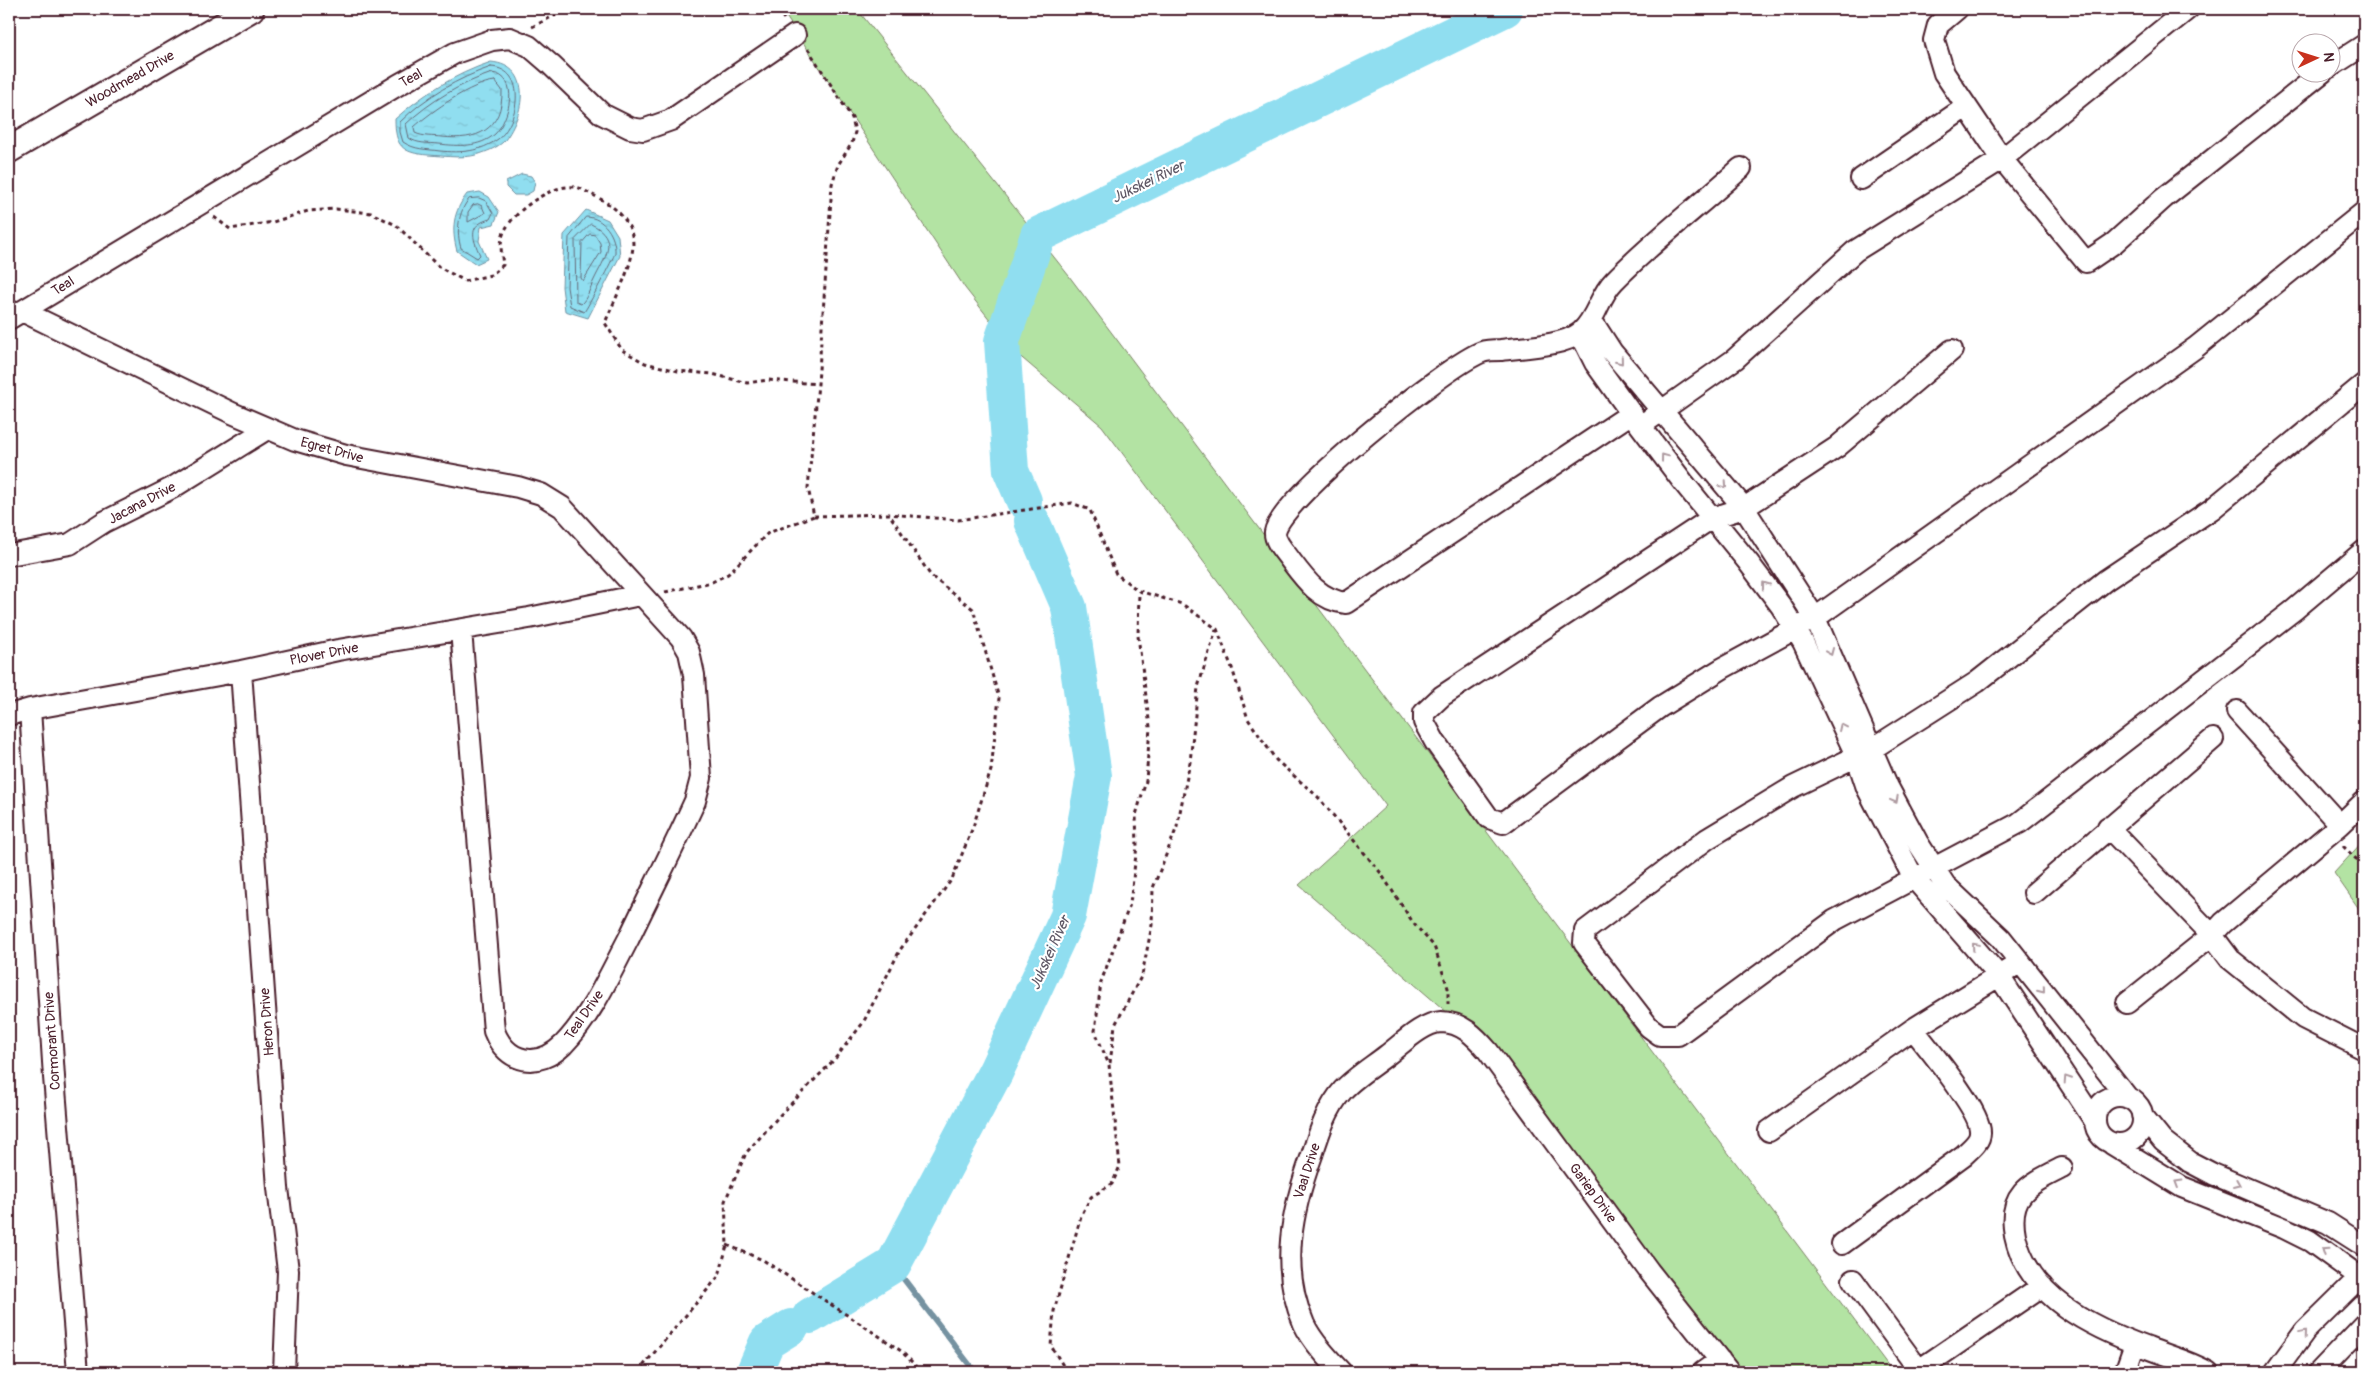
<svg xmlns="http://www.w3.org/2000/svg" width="2373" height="1381" viewBox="0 0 2373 1381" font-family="Pangolin,sans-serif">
  <defs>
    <pattern id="water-ripples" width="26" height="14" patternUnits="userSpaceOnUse" patternTransform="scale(1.25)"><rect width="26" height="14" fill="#90def0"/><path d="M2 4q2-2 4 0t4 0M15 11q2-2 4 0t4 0" fill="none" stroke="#7ebece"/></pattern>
  </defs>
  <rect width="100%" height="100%" fill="#fff"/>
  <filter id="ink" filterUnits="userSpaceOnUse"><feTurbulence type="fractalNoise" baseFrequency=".02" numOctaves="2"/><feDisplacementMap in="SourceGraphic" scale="10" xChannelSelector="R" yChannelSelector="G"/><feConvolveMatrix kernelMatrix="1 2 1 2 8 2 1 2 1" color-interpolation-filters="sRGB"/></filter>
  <g filter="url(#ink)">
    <path fill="#b3e3a3" stroke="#7e8167" d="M 781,9 L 857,9 L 1069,276 L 1893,1372 L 1724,1372 L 1471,1033 L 1299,885 L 1386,806 L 1102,426 L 1016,353 L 965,288 Z
      M 2364,840 L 2364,916 L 2334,873 Z"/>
    <path fill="url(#water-ripples)" stroke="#7492a1" d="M 491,62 C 534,66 524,115 505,140 C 501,145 491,150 485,152 C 467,160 447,156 428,155 C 402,153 395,146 395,119 C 423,94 455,74 491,62 Z
      M 522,174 L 531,176 L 535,182 L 533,191 L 526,195 L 514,195 L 506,187 L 506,182 Z
      M 480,192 L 489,197 L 499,212 L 494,224 L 481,227 L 479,241 L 487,259 L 476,264 L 457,251 C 451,229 453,212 467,194 Z
      M 586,210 L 608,220 L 618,236 L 620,256 L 588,318 L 565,311 L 562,287 L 564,235 Z"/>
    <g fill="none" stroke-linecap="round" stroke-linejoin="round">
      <path stroke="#666b7a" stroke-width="1" d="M 491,67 C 529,69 518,124 498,139 C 480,152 461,153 440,151 C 426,149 415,150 403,142 L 400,132 L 400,122 C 425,97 458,78 491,67 Z
        M 492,73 C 521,76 509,120 495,134 C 479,148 458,146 439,144 C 428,143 417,144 409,138 L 406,124 C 429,102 461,83 492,73 Z
        M 495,81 L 502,90 C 503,130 477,141 442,137 C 433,136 423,137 415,133 L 414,127 C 432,111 471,83 495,81 Z
        M 479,198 L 486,201 L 493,213 L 490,219 C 468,225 472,237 480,255 L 477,258 L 461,248 C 456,232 458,212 469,199 Z
        M 478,204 L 482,206 L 485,213 L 468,222 L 468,212 L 473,205 Z
        M 586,217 C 604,217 616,236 615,253 C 614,257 587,309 584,312 L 570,306 L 567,287 L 569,238 Z
        M 591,224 C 621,238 604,259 594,280 C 590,288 587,299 581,304 L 576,302 L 575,240 Z
        M 590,234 L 595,235 L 600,243 L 601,252 L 583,281 L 581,278 L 582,243 Z"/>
      <path stroke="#7492a1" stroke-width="6" d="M 893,1265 L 975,1372"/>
      <path stroke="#90def0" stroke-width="36" d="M 1024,501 L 1011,471 L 1002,341 L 1038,235 L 1505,9
        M 810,1316 L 893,1265 L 996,1071 L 1068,916 L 1094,776 L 1069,607 L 1032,521
        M 754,1372 L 767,1342 L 791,1327"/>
      <defs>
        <path id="minor" d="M 1957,9 L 1938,25 L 1934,40 L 1944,73 L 2002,159 L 2086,262 L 2114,243 L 2164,198 L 2323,72
          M 2330,67 L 2364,45
          M 1861,179 L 1966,107
          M 22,311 L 232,413 L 295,440 L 346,455 L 518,487 L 541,494 L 562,507 L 681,638 L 689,652 L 694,675 L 701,778 L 695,801 C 674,847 651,892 629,938 C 610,974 592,1015 563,1045 C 538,1069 507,1064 494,1031 L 461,630
          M 9,319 L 398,85 L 455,53 L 492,40 L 510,38 L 529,46 L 551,65 L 602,114 L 630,128 L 643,130 L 671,120 L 795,35
          M 1592,321 L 1612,352 L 1744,508 L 1815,618 L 1888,787 L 1918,843 L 1945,885 L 2001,938 L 2128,1098
          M 1580,333 L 1595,363 L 1636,420 L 1683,482 L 1748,562 L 1781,606 L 1803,642 L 1856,755 L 1867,788 L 1913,877 L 1999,976 L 2094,1120
          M 1952,350 L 1837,447 L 1744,508 L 1712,518 L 1442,696 L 1424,713 L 1424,722 L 1435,742 L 1489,818 L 1503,823 L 1660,707 L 1723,668 L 1815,618 L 2195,348 L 2364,212
          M 2364,384 L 2212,509 L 2106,580 L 1977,682 L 1872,749 L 1793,787 L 1707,839 L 1585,931 L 1584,943 L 1649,1027 L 1660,1035 L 1678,1035 L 1835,920 L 2019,823 L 2294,610 L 2364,551
          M 1632,413 L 1346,603 C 1320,600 1306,581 1291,561 C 1286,553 1274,542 1275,532 C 1280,499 1448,364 1482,352 C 1487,350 1495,350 1501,350 C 1523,347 1564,346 1581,332 C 1597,318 1599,296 1614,281 C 1653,241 1699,206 1741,168
          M 1650,419 L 1735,359 L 1855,251 L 2002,159 L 2188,9
          M 9,555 L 70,544 L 104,522 L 172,488 L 267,429
          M 241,671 L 278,1188 L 288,1271 L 284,1372
          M 30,709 L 54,1077 L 78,1372
          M 2237,711 L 2340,825
          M 9,715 L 30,709 L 241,671 L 338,650 L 529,618 L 640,595
          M 2364,802 L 2340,825 L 2223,923 L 2212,935 L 2230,959 L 2303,1018 L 2364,1049
          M 2108,827 L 2212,935 L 2127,1003
          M 2034,893 L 2213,739
          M2095 1120a24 24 0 1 1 48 0a24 24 0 1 1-48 0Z
          M 2142,1115 L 2163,1141 L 2190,1162 L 2213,1174 L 2328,1223 L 2364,1246
          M 1769,1131 L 1913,1029 L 2010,969
          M 2112,1144 L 2182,1187 L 2284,1228 L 2310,1241 L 2364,1280
          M 2062,1168 C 2030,1184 2007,1194 2015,1235 C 2028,1298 2093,1328 2148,1348 C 2168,1356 2189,1361 2208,1372
          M 1842,1244 L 1964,1155 C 1970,1149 1980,1142 1980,1133 C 1982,1112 1928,1048 1913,1029
          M 1853,1280 L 1919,1370 L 2042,1286
          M 1341,1372 C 1328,1358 1312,1341 1304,1324 C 1279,1267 1292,1210 1312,1155 C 1319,1133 1327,1108 1343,1090 C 1355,1077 1373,1066 1387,1055 C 1402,1044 1422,1023 1441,1022 C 1462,1022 1476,1037 1488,1051 L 1649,1271 L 1729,1372
          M 1703,1372 L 1720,1360
          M 2125,1372 L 2135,1344
          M 2275,1372 L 2305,1331 L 2364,1273
          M 2319,1372 L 2364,1325"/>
        <path id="major" d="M 9,150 L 251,9"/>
      </defs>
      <use href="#minor" stroke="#4a1f2b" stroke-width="24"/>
      <use href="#major" stroke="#4a1f2b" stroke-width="29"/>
      <path stroke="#4a1f2b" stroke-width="3" stroke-dasharray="4 4" stroke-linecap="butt" d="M 778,9 L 784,19
        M 532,27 L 567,9
        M 214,217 L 230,229 L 273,222 L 308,211 L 336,209 L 371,213 L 396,225 L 439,267 L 465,281 L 491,275 L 503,265 C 502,257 500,246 502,238 C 507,215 551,183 575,187 C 579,187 585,191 589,193 C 610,203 633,218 633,245 C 632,269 614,300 605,323 L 622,350 L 645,363 L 678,371 L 712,374 L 747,383 L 768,380 L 818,384
        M 814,516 L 889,514 L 958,520 L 1072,503 L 1090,510 L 1116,574 L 1139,591 L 1182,604 L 1217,629 L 1232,668 L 1248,719 L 1276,760 L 1318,797 L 1380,872 L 1414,924 L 1434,946 L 1448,988 L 1448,1004
        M 665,592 L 712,582 L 728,574 L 768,533 L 814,516 L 808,488 L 818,384 L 832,184 L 838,165 L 852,143 L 855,132 L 852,118 L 808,49
        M 2343,846 L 2355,858 L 2364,864
        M 1110,1063 L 1115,1025 L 1142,975 L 1152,925 L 1153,888 L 1177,827 L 1190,762 L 1198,687 L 1216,630
        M 727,1245 L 763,1260 L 879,1336 L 901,1351 L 914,1364 L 919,1372
        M 638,1372 L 719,1276 L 727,1245 L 725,1201 L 746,1153 L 781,1114 L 834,1060 L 863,1023 L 900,950 L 952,879 L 973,827 L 991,770 L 999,698 L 973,609 L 931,576 L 889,514
        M 1067,1372 L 1051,1346 L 1054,1311 L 1081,1216 L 1091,1197 L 1112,1184 L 1120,1166 L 1109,1065 L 1095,1031 L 1101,982 L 1130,904 L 1137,846 L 1136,815 L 1146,781 L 1150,727 L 1138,636 L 1139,591"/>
      <use href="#minor" stroke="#fff" stroke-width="20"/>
      <use href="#major" stroke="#fff" stroke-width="25"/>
    </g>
    <defs><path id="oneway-chevron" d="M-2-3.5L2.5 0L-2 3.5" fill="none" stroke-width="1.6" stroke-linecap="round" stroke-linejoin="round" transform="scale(1.25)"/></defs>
    <g stroke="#ae9aa0">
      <use href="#oneway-chevron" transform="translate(1620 361) rotate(51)"/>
      <use href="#oneway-chevron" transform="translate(1664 457) rotate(-127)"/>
      <use href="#oneway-chevron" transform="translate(1724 485) rotate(49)"/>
      <use href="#oneway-chevron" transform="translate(1765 585) rotate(-126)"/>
      <use href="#oneway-chevron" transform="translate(1830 652) rotate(67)"/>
      <use href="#oneway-chevron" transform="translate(1842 727) rotate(-115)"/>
      <use href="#oneway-chevron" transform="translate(1895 800) rotate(62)"/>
      <use href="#oneway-chevron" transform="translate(1975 946) rotate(-131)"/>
      <use href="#oneway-chevron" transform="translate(2042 990) rotate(51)"/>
      <use href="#oneway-chevron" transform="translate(2067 1079) rotate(-123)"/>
      <use href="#oneway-chevron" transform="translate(2178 1183) rotate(-149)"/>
      <use href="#oneway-chevron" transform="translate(2237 1184) rotate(23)"/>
      <use href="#oneway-chevron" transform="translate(2325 1251) rotate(-146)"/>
      <use href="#oneway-chevron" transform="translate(2304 1333) rotate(-50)"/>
    </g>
  </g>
  <g text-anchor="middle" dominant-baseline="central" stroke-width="4.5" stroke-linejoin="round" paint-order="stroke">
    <g font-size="14" fill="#4a1f2b" stroke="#fff">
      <text transform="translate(411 78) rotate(-29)">Teal</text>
      <text transform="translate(130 79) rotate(-30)">Woodmead Drive</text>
      <text transform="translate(63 286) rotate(-32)">Teal</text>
      <text transform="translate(332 450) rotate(15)">Egret Drive</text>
      <text transform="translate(142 503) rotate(-28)">Jacana Drive</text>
      <text transform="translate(324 654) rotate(-11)">Plover Drive</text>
      <text transform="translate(584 1015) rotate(-55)">Teal Drive</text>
      <text transform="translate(267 1022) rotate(-94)">Heron Drive</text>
      <text transform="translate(52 1041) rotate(-94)">Cormorant Drive</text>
      <text transform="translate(1307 1171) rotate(-72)">Vaal Drive</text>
      <text transform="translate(1593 1193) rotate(54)">Gariep Drive</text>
    </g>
    <g font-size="15" font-style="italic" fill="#5f5866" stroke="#fff">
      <text transform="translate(1148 182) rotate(-26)">Jukskei River</text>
      <text transform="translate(1050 953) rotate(-66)">Jukskei River</text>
    </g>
  </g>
  <rect width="2373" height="1381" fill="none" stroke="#fff" stroke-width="30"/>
  <rect x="15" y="15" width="2343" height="1351" fill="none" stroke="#4a1f2b" stroke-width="2" filter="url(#ink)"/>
  <g transform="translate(2316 58) rotate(86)"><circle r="24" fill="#ffffff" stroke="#b7a5aa"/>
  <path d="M0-4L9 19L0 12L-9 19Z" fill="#c8321e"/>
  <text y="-8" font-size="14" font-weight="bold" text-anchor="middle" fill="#4a1f2b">N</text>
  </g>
</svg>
